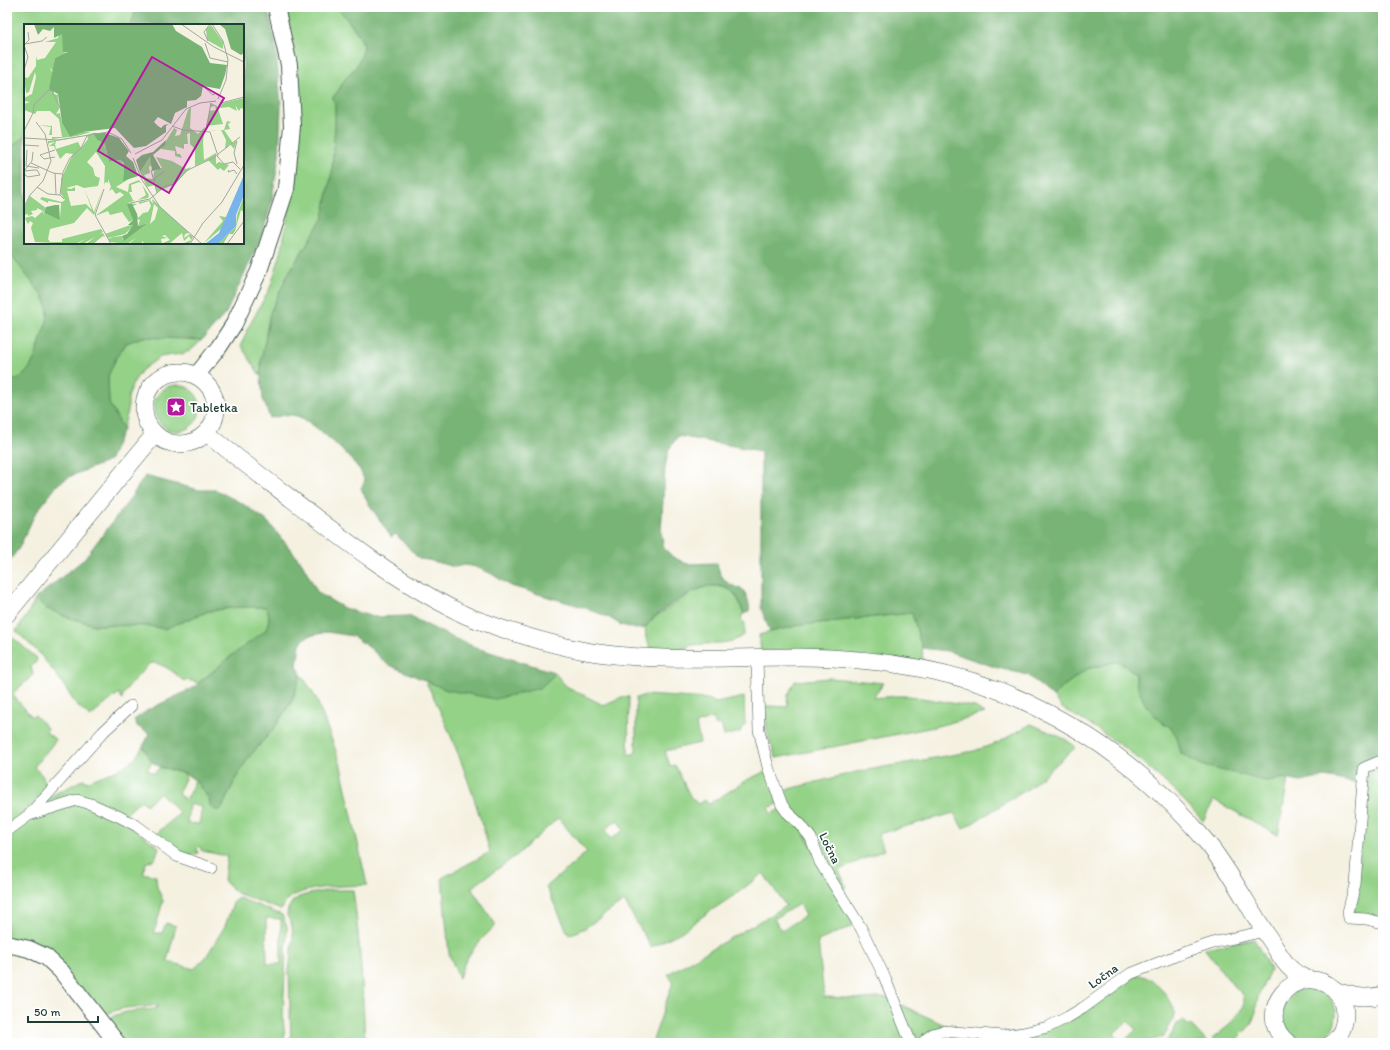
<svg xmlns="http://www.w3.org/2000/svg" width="1390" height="1050" viewBox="0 0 1390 1050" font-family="Itim,sans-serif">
  <rect width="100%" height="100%" fill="#fff"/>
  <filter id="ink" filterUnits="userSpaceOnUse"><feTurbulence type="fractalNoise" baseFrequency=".025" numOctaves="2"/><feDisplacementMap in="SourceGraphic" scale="8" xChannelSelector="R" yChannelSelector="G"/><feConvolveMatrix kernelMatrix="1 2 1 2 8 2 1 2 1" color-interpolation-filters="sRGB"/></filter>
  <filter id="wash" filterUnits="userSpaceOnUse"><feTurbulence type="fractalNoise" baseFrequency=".012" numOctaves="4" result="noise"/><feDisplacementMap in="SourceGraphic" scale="16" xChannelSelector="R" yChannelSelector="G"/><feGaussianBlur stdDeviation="0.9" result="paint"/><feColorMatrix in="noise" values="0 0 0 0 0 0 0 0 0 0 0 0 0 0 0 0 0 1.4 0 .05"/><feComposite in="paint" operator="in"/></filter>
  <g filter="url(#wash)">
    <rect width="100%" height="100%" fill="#f5f1e1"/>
    <path fill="#94d288" stroke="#5a885e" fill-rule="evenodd" d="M 7,7 L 134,7 L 135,12 L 131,25 L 25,25 L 25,136 L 7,150 Z
      M 286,7 L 337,7 L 357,32 L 364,45 L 362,55 L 356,67 L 345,79 L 339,90 L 333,97 L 335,105 L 335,124 L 332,172 L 323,218 L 288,274 L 270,313 L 261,362 L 261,377 L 241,346 L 248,328 L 270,288 L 281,253 L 297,165 L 300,115 L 297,69 Z
      M 7,250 L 43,296 C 46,302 48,308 48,314 C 48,320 45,327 43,332 C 38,349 31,383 7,380 Z
      M 152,336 L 202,340 L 190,351 L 181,354 L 160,357 L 142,370 L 133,383 L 128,398 L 128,411 L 123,429 L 109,403 L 108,376 L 116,358 L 127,343 L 142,337 Z
      M154 408a23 23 0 1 1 46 0a23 23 0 1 1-46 0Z
      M 708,586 C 734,586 735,593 744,614 L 742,615 L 741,620 L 745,623 L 744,635 L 731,642 L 692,645 L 682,649 L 656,650 L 650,647 L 646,638 L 645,628 L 652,619 L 693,592 Z
      M 36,598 L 46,608 L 64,616 L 94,625 L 149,626 L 164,628 L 209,611 L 239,607 L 265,607 L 268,610 L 269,619 L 266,630 L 198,683 L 192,681 L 182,680 C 175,672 161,662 150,663 C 142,672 123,689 122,699 L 119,693 L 90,717 L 75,703 L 61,681 L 39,653 L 16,631 L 29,612 Z
      M 912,613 L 922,648 L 923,661 L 761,650 L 759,635 L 770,632 L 800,625 Z
      M 7,633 L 37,658 L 36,662 L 31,666 L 33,675 L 12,694 L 32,717 L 35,715 L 47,728 L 46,732 L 56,740 L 34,767 L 42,775 L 47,785 C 37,804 23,814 7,827 Z
      M 1118,661 L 1135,673 L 1138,688 L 1162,722 L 1170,727 L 1177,735 L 1181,753 C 1210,763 1237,775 1267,781 C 1275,782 1280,777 1288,779 L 1278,835 L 1214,800 L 1203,821 L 1176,792 L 1129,751 L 1094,727 L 1062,708 L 1053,697 L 1061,688 L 1087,669 Z
      M 554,672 L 566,686 L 603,705 L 622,697 L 629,696 L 628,755 L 636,753 L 636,698 L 645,695 L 708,699 L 716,703 L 744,697 L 745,724 L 740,732 L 724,736 L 721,724 L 716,726 L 713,718 L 696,724 L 700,743 L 665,751 L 670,766 L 675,765 L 690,796 L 698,804 L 705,800 L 709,804 L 747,780 L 766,771 L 778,804 L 768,808 L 771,814 L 780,809 L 801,829 L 857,924 L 818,941 L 824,997 L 863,999 L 891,997 L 908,1043 L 652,1043 L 673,982 L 668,974 L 786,906 L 763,873 L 739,892 L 706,914 L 681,932 L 651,947 L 624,901 L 585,928 L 569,935 L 546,887 L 587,852 L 558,818 L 517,855 L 471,888 L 496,925 C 479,942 466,953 459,978 L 449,954 L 442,878 L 490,852 C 474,793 453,734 425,680 L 447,690 L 553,676 ZM 617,820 L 624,830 L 611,839 L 605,830 ZM 799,904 L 805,916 L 781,930 L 774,919 Z
      M 301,674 L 316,698 L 340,762 L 367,885 C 347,886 309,886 293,896 C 287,899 284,904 281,910 L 237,893 L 224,881 L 227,856 L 202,851 L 199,846 L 197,848 L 198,853 C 184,861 165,844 154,836 L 180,813 L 160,793 L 146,805 L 141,800 L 124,816 L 92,800 L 45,809 L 43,803 L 53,795 L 84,779 L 86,782 L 117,770 L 135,759 L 143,746 L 152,762 L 147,769 L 154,774 L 160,767 L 185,774 L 186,776 L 178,794 L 186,800 L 195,780 L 209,799 L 221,810 L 236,778 L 249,757 L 275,727 L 292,701 ZM 189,804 L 202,807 L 199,824 L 187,823 Z
      M 830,678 L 884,683 L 873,698 L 896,696 L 910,696 L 975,707 L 985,713 L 934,727 L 776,758 L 767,731 L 766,706 L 788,707 L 787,697 L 795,681 Z
      M 1031,724 L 1065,739 L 1076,747 L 1029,788 L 963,829 L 954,813 L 878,834 L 884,850 L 839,870 L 846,887 L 841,890 L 788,809 L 781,791 L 856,772 L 974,751 L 997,743 Z
      M 1383,763 L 1383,773 L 1380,773 L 1380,790 L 1383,791 L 1383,918 L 1353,914 L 1365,805 L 1368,802 L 1367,793 L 1367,770 Z
      M 79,803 L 117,817 L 159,847 L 155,859 L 146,863 L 143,873 L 156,876 L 157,887 L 163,901 L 154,933 L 162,933 L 166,923 L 176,926 L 167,961 L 194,969 L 206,957 L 225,926 L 234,901 L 239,898 L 282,915 L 287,927 L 283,1015 L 285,1043 L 122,1043 L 106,1021 C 119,1010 138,1011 154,1009 L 159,1006 L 158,1004 C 146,1009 132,1006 120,1009 C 113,1011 108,1014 101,1015 L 78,988 L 7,937 L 7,833 L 24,821 ZM 266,918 L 281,919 L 281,964 L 267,964 Z
      M 330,890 L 353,890 C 360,941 363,992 365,1043 L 291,1043 L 289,971 L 293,937 L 292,926 L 287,915 L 288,909 L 292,902 L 299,897 L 309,894 Z
      M 1254,939 L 1266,961 L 1270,970 L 1258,997 L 1256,1007 L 1256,1012 L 1251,1025 L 1233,1043 L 1215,1043 L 1212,1039 L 1227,1027 L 1244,1006 L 1244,996 L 1228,979 L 1204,948 Z
      M 1138,975 C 1152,976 1171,997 1174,1010 C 1175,1016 1172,1020 1170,1025 C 1168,1029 1167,1033 1164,1036 C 1156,1041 1134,1043 1125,1043 L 1123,1042 L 1136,1030 L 1128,1021 L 1114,1033 L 1118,1039 L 1114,1043 L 973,1043 L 967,1035 L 1035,1032 Z
      M1282 1015a27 27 0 1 1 54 0a27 27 0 1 1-54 0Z
      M 899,1004 L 949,1027 L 919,1043 L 915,1043 Z
      M 1183,1021 L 1188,1025 L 1191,1025 L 1208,1043 L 1163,1043 C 1169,1040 1174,1031 1177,1024 Z"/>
    <path fill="#77b474" stroke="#4b7854" d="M 134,7 L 267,7 L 275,42 L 281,106 L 279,156 L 271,204 L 262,236 L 226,313 L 202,340 L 142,337 L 126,343 L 116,358 L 108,376 L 109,403 L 123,429 L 109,461 L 73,475 L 59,483 L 35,514 L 19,548 L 7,564 L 7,380 C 31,383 38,349 43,332 C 45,327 48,320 48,314 C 48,308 46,302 43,296 L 7,250 L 7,150 L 25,136 L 25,243 L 243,243 L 243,25 L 131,25 L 135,12 Z
      M 337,7 L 1383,7 L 1383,752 L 1368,761 L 1363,759 L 1362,765 L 1357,771 L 1360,784 L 1325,777 L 1300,782 L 1282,778 L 1270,782 L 1204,766 L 1188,758 L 1181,753 L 1176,735 L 1170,727 L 1162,722 L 1154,715 L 1145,704 L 1138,688 L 1135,673 L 1118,661 L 1087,669 L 1061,688 L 1053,697 L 1028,675 L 998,668 L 947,651 L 922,648 L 912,613 L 800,625 L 770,632 L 761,607 L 761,451 L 678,436 L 669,449 L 665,467 L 661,532 L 664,548 L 673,557 L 687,564 L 717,563 C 719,576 728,587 741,588 C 747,594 750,603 749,611 L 744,614 C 742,608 739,599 735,594 C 730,587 718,585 710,586 C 696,587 663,609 653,618 C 650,621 648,625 645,628 L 636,629 L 621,625 L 608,617 L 586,608 L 511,586 L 490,573 L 476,567 L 464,565 L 455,567 L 428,560 L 419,559 L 396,534 L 391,537 L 367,501 L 361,488 L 365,481 C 363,478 362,473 360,470 C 349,455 314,422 297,416 C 289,413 278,417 270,418 L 263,399 L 261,377 L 261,362 L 270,313 L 288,274 L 323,218 L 332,172 L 335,124 L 335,105 L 333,97 L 339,90 L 345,79 L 356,67 L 362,55 L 364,45 L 357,32 Z
      M 145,476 L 199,490 L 216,490 L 243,504 L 267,521 L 302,563 L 318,593 L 344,608 L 373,617 L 409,616 L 449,636 L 480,649 L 554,672 L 553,676 L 540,688 L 495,699 L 447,690 L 387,664 L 370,648 L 353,636 L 327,632 L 309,636 L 303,640 L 300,644 L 297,666 L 301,674 L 292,701 L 275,727 L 249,757 L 236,778 L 221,810 L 215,810 L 210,805 L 209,799 L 195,780 L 186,774 L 160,767 L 152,762 L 143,746 L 150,734 L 137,726 L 134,720 L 148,710 L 195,687 L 227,659 L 266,630 L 269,619 L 268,610 L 265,607 L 239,607 L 209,611 L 164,629 L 149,626 L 94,625 L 64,616 L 45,608 L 36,598 L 83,560 L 128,502 Z"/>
  </g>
  <g filter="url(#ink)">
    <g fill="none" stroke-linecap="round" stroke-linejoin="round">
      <defs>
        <path id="street" d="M 757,657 L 759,730 L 768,767 L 782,805 L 787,812 L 801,825 L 811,838 L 820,862 L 828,875 L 861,928 L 884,976 L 911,1043
          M 1383,760 L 1364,768 L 1355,885 L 1348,912 L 1349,918 L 1366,919 L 1383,923
          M 29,815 L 77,800 L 91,804 L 120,817 L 137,826 L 177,856 L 211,868
          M 7,831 L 29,815 L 103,732 L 131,706
          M 923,1043 L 926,1039 L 933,1034 L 943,1031 L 1003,1036 L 1023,1033 L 1048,1027 L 1068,1017 L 1083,1008 L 1130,974 L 1183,953 L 1216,942 L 1256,933"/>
        <path id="secondary" d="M 196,376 L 219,347 L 234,324 L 259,271 L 286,189 L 292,126 L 289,65 L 276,7
          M 7,944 L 29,949 L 46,957 L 61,971 L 117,1043"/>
        <path id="primary" d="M144 408a36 36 0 1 1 72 0a36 36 0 1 1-72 0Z
          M 207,433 C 233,455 261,476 289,497 C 343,539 399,583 461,613 C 472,619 485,622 497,627 C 530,638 563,648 598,653 C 664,662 731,657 799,657 C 879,658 960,669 1032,705 C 1101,738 1161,786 1209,845 C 1232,874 1248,907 1269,938 C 1276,948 1282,961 1291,969 C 1296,974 1302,977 1308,979
          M 7,614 L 154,435
          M 1337,991 C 1353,997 1366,999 1383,995
          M 1288,1043 C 1251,1013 1296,958 1334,989 C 1340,995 1345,1004 1345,1013 C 1345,1025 1341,1036 1332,1043"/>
      </defs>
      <use href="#street" stroke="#3f584e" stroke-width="12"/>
      <use href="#secondary" stroke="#3f584e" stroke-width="18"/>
      <use href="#primary" stroke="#3f584e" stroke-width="18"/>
      <use href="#street" stroke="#fff" stroke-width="11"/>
      <use href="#secondary" stroke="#fff" stroke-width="16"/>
      <use href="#primary" stroke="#fff" stroke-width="17"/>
    </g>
  </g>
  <defs>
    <symbol id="sight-square" viewBox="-11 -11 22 22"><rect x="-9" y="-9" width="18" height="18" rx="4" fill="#b5179e" stroke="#fff"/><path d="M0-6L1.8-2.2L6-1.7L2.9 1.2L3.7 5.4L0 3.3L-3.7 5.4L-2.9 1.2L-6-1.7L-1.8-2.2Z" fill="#fff"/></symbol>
  </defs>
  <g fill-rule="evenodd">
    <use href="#sight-square" x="165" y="396" width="22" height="22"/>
  </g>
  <g text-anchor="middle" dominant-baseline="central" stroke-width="3.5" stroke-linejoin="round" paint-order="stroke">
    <g font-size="13" fill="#1f3d34" stroke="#fff" text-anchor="start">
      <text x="190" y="407">Tabletka</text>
    </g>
    <g font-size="13" fill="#1f3d34" stroke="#fff">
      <text transform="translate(830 848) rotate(64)">Ločna</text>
      <text transform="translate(1103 976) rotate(-36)">Ločna</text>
    </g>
  </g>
  <g transform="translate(24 24)">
    <rect width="220" height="220" fill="#f5f1e1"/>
    <path d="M 187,1 L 199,18 L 199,25 L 183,16 L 182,5 ZM 35,10 L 38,10 L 40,15 L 39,28 L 44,29 L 31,34 L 29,47 L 25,43 L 29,49 L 30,70 L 34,71 L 35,85 L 32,90 L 36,89 L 38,99 L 46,113 L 56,109 L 51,106 L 59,102 L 57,108 L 67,108 L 53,112 L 28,115 L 28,111 L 25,111 L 27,103 L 14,101 L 28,102 L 28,113 L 38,113 L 35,95 L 26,87 L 13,87 L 11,90 L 0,86 L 0,80 L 6,78 L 0,77 L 0,74 L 8,70 L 12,53 L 11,48 L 5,68 L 2,69 L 0,53 L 4,54 L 12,42 L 12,32 L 13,36 L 21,34 L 32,18 L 21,18 L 34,14 ZM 220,74 L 220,85 L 217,84 L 215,87 L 211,81 L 213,87 L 205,83 L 195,84 L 199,79 ZM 187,79 L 193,82 L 199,100 L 182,102 L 186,87 L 192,86 L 191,82 L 186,83 ZM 167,83 L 166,104 L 174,110 L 181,103 L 179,118 L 180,136 L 192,129 L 192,140 L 195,138 L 205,141 L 200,147 L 196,144 L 194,146 L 184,136 L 171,142 L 171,125 L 166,120 L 166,109 L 163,110 L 164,120 L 160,120 L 160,125 L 151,122 L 153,130 L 156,130 L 158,134 L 151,132 L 151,127 L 137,125 L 150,104 L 153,106 L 151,112 L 156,111 L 164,86 ZM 203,97 L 207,98 L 204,100 L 206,105 L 200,106 L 209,119 L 213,116 L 210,125 L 206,120 L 201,125 L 202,116 L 197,106 L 189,107 L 184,107 L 200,106 ZM 69,109 L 73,116 L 81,120 L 85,138 L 96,136 L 100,140 L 99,156 L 105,155 L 92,163 L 104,168 L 105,160 L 115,156 L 125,171 L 124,174 L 114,176 L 122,171 L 118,160 L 115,158 L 107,161 L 108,168 L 105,168 L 109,176 L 111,176 L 104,179 L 113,180 L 109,182 L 113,190 L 114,194 L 119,189 L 124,188 L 127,182 L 125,177 L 115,180 L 115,178 L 126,176 L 129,180 L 128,175 L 165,209 L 161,210 L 160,214 L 166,210 L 169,213 L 165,220 L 158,220 L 167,216 L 165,212 L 160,217 L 158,209 L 145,220 L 139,219 L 146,216 L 141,211 L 138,212 L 143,214 L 137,215 L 138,220 L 121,220 L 118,217 L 118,220 L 105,220 L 112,214 L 103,220 L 86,218 L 84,215 L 89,213 L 98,212 L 99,216 L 102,215 L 124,199 L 114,202 L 116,196 L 113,195 L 108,181 L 105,180 L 109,196 L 105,198 L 98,188 L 86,191 L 84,187 L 71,192 L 100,171 L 96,168 L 92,170 L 88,165 L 85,167 L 87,163 L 84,155 L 84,159 L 81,158 L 80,162 L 81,142 L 72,128 L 63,138 L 69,144 L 71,152 L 76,154 L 74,162 L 60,164 L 70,188 L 79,164 L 70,191 L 63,184 L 50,199 L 26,205 L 24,215 L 26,218 L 38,218 L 38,215 L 77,205 L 79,208 L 76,210 L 79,209 L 81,213 L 79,212 L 69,220 L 62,220 L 71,213 L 59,220 L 55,219 L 62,215 L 51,220 L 11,218 L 7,204 L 9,199 L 6,197 L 4,200 L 1,194 L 8,192 L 11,194 L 19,187 L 13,184 L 13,186 L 7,187 L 9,190 L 4,192 L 4,190 L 0,191 L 0,184 L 6,172 L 22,184 L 19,189 L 36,195 L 37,179 L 24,177 L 24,179 L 16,175 L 18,173 L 38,178 L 41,176 L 37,170 L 37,155 L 49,130 L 42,129 L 36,135 L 30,122 L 25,122 L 31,118 L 25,119 L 24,122 L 24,117 L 57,113 L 59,116 L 57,113 L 32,117 L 31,121 L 32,125 L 54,118 L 57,124 L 64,115 L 63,111 ZM 53,161 L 60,164 L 68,186 L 62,180 L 47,182 L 43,167 L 51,167 L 51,163 L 47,165 L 42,164 ZM 130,180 L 134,184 L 131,195 L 126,200 ZM 126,133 L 128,141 L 125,143 L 126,149 L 120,151 L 122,154 L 129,155 L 130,147 L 138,144 L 132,133 L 148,137 L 162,145 L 167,143 L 151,160 L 133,168 L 131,161 L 123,163 L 116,148 ZM 220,172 L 220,188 L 217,186 L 211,207 L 209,210 L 205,210 L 199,220 L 194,220 L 212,202 L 213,191 ZM 195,192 L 202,193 L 198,204 L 179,220 L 199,197 ZM 109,200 L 108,203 L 101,210 L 84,214 L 81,210 Z" fill="#94d288" fill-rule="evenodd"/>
    <path d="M 10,0 L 148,0 L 152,7 L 178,23 L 186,39 L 203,41 L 201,51 L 196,65 L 179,62 L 177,72 L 172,76 L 163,77 L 163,83 L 151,89 L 147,100 L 134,93 L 130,98 L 134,102 L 137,104 L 140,101 L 145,100 L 142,102 L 142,108 L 122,122 L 110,124 L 91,104 L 59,108 L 46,113 L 38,99 L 34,70 L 25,65 L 31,34 L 44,28 L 39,28 L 38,10 L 30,14 L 30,3 L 26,7 L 19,5 L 14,11 ZM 195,0 L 220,0 L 220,29 L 217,31 L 207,25 L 201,5 ZM 69,109 L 81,109 L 95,114 L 105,127 L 102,132 L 109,138 L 114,152 L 99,157 L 100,139 L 96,136 L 85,138 L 81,120 L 73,116 ZM 142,116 L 141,121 L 129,131 L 137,145 L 128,147 L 126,133 L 116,148 L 112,136 L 118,131 L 129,128 ZM 103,180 L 108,180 L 113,190 L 114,202 L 124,199 L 100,217 L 98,212 L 103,210 L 109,201 L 104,201 L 109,196 ZM 31,181 L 35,181 L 36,196 L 20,189 L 22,183 Z" fill="#77b474"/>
    <path d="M 220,151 L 220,171 L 212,191 L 212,202 L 194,220 L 181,220 L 195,209 Z" fill="#78b4ea"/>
    <path fill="none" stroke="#9fa99c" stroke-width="1" d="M 157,0 L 190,23 L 220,38M 188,0 L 199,17 L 204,36 L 202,56 L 194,75M 184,17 L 180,8 L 186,0M 181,19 L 186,34 L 204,38M 1,20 L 18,17 L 23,13M 1,20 L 5,16 L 4,8M 0,21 L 4,33 L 0,46M 180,63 L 189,71 L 192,69M 197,79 L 220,73M 148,102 L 159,106 L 186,108 L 194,132M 182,106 L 187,79M 0,107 L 9,89 L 10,81 L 25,66 L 28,67 L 37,86M 0,114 L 34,116 L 84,108 L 98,115 L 107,129M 0,121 L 15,122M 3,126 L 2,142 L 15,144M 31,126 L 16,131 L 20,135 L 31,133M 111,130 L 138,116 L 162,85 L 176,79 L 192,77M 193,132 L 200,140 L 209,138 L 216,145M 109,134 L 118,156 L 136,183 L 178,220M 7,139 L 29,149 L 38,150M 213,140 L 210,129 L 213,117M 127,146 L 133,169M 205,146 L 204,148 L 210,146 L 213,150M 0,147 L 11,146 L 13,146 L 16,151 L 4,153 L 1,151 L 0,147 L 8,137 L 9,128M 31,149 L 32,170M 130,157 L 132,153 L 141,147M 13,163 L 24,170 L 36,171 L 40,175M 80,165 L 71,191 L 87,220M 36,171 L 39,148 L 46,134 L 57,124 L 63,112M 106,179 L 126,175 L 141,162 L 151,160 L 162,147 L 189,134 L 216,113M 0,183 L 6,171 L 19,157 L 27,137 L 21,110 L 12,98M 166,220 L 179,199 L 198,178 L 220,141M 203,220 L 220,197"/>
    <path fill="#b5179e" fill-opacity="0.15" stroke="#b5179e" stroke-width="2" d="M 128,33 L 200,74 L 145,169 L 74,127 Z"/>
    <rect width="220" height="220" fill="none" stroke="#1f3d34" stroke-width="2"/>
  </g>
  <rect width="1390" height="1050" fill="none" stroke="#fff" stroke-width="24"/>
  <path d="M28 1016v6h70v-6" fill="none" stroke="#1f3d34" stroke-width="2"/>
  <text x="34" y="1016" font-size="12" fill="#1f3d34" stroke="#ffffff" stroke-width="3" paint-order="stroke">50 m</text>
</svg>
